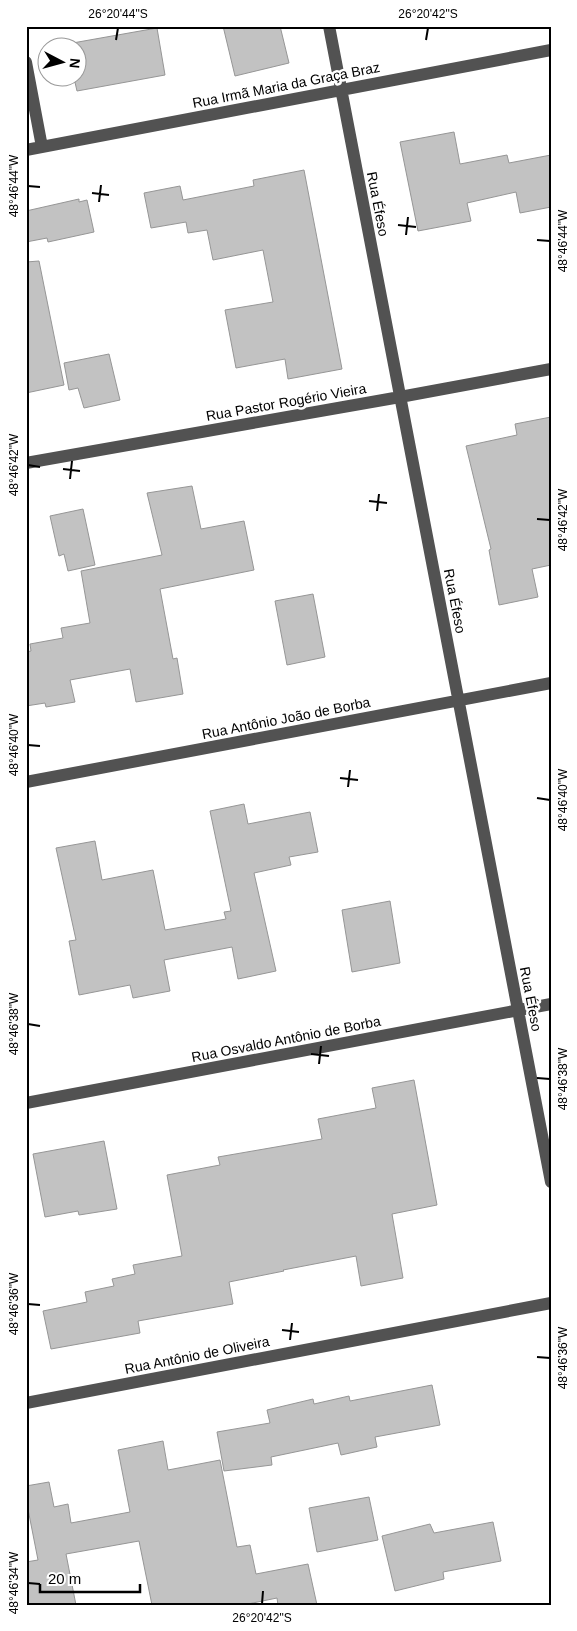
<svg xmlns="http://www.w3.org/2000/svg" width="577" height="1631" viewBox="0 0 577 1631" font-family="Arial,sans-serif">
  <rect width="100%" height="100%" fill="#fff"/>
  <path fill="#c2c2c2" stroke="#969696" d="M 223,26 L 280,26 L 289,63 L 235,76 Z
    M 157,28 L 165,75 L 77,91 L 74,78 L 78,78 L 78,48 L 68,48 L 67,44 Z
    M 454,132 L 460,164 L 507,155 L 509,163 L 551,155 L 551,207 L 520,213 L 516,192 L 467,203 L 471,221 L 418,231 L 400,142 Z
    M 304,170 L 342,369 L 288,379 L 285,359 L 236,368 L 225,310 L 273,302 L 263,250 L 213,260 L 207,230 L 188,233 L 186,222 L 151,228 L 144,193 L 180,186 L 183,200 L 254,186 L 253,180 Z
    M 79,199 L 79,202 L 87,200 L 94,232 L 48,242 L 47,238 L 26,242 L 26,211 Z
    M 39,261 L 64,385 L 26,393 L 26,262 Z
    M 109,354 L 120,400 L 84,408 L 78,388 L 69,390 L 64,363 Z
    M 551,417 L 551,565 L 532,569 L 538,597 L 499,605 L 489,550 L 491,549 L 466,446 L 517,435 L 515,424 Z
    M 192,486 L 201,529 L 244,521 L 254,570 L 160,589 L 173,659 L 177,658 L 183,694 L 136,702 L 130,669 L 70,680 L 75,702 L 46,707 L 45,703 L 26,706 L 26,652 L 31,651 L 30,644 L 63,638 L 61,628 L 90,623 L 81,571 L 162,555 L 147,493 Z
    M 83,509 L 95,565 L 68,571 L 64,554 L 59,556 L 50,516 Z
    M 313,594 L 325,657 L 287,665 L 275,601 Z
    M 244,804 L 248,824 L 310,812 L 318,852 L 289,857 L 291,865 L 254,873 L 276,971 L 238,979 L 232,947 L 164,960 L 170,991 L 133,998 L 130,985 L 79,995 L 69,941 L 76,940 L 56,848 L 95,841 L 102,880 L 153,870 L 165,930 L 226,919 L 224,912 L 231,911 L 210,811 Z
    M 390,901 L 400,963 L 352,972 L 342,910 Z
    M 414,1080 L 437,1205 L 392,1214 L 403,1278 L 361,1286 L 356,1256 L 283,1270 L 284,1271 L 229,1282 L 233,1304 L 138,1321 L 140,1333 L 51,1349 L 43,1311 L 87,1302 L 85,1292 L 114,1286 L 112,1279 L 135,1274 L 133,1265 L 182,1256 L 167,1175 L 220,1165 L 218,1157 L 322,1139 L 318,1119 L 376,1108 L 372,1088 Z
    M 104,1141 L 117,1209 L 79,1215 L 78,1211 L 45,1217 L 33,1154 Z
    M 432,1385 L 440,1425 L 375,1437 L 377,1447 L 341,1455 L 338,1443 L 271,1457 L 272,1465 L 224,1471 L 217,1432 L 270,1423 L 267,1410 L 313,1399 L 314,1404 L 349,1396 L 350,1401 Z
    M 163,1441 L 168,1470 L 220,1460 L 237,1547 L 250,1545 L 256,1574 L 308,1564 L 317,1605 L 278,1605 L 277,1598 L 243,1605 L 152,1605 L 139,1541 L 66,1554 L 76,1605 L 26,1605 L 26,1562 L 38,1560 L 26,1499 L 26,1486 L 49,1482 L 54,1507 L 68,1504 L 71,1523 L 130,1512 L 118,1450 Z
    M 369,1497 L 378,1540 L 317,1552 L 309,1508 Z
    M 493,1522 L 501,1561 L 443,1572 L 444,1579 L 395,1591 L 382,1536 L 430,1524 L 434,1533 Z"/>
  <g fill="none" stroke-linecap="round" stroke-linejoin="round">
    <path stroke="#525252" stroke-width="12" d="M 329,26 L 551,1182
      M 26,62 L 42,147
      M 26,150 L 551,50
      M 26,463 L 400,397 L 551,369
      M 26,782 L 551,683
      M 26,1103 L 551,1004
      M 26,1403 L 551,1303"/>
  </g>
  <path fill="none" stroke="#000" stroke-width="2" d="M 116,40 L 118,28M 426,40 L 428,28M 28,186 L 40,187M 92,193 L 109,195M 99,202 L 101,185M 398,225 L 416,227M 406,235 L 408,217M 537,240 L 550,241M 28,465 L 40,467M 63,469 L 80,471M 70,479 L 72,461M 369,501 L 387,503M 377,511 L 379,494M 537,519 L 550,520M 28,745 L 40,746M 340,778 L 358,780M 348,787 L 350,770M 537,798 L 550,800M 28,1024 L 40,1026M 311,1054 L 329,1056M 319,1064 L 321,1046M 537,1078 L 550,1079M 28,1304 L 40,1305M 282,1330 L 299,1332M 290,1340 L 292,1323M 537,1357 L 550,1358M 28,1583 L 40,1584M 262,1604 L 263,1591"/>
  <g text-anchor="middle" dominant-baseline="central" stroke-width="5" stroke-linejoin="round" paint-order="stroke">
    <g font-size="14" fill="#000" stroke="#fff">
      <text transform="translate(286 85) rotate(-11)">Rua Irmã Maria da Graça Braz</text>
      <text transform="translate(378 204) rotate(79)">Rua Éfeso</text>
      <text transform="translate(286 402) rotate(-10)">Rua Pastor Rogério Vieira</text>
      <text transform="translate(455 601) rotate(79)">Rua Éfeso</text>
      <text transform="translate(286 718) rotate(-11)">Rua Antônio João de Borba</text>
      <text transform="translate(531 999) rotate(79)">Rua Éfeso</text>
      <text transform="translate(286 1039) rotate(-11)">Rua Osvaldo Antônio de Borba</text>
      <text transform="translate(197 1355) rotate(-11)">Rua Antônio de Oliveira</text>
    </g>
  </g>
  <rect width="577" height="1631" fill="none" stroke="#ffffff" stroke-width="55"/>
  <g transform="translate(62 62) rotate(96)"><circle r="24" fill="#ffffff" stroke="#999999"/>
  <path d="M0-4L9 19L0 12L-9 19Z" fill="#000000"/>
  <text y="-8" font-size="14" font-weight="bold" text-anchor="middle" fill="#000000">N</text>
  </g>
  <path d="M40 1584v8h100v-8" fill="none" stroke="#000000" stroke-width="2.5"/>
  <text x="48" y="1584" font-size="15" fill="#000000" stroke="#ffffff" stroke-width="4" paint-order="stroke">20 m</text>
  <rect x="28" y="28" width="522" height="1576" fill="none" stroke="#000" stroke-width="2"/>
  <g font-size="12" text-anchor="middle" fill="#000">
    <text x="118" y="18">26°20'44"S</text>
    <text x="428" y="18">26°20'42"S</text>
    <text transform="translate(14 186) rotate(-90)" y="4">48°46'44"W</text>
    <text transform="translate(563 241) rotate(-90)" y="4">48°46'44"W</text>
    <text transform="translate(14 465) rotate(-90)" y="4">48°46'42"W</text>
    <text transform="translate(563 520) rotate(-90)" y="4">48°46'42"W</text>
    <text transform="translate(14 745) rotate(-90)" y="4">48°46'40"W</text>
    <text transform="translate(563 800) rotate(-90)" y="4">48°46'40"W</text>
    <text transform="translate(14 1024) rotate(-90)" y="4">48°46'38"W</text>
    <text transform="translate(563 1079) rotate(-90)" y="4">48°46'38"W</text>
    <text transform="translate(14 1304) rotate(-90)" y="4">48°46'36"W</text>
    <text transform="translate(563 1358) rotate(-90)" y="4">48°46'36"W</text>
    <text transform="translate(14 1583) rotate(-90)" y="4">48°46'34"W</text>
    <text x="262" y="1622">26°20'42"S</text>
  </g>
</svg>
